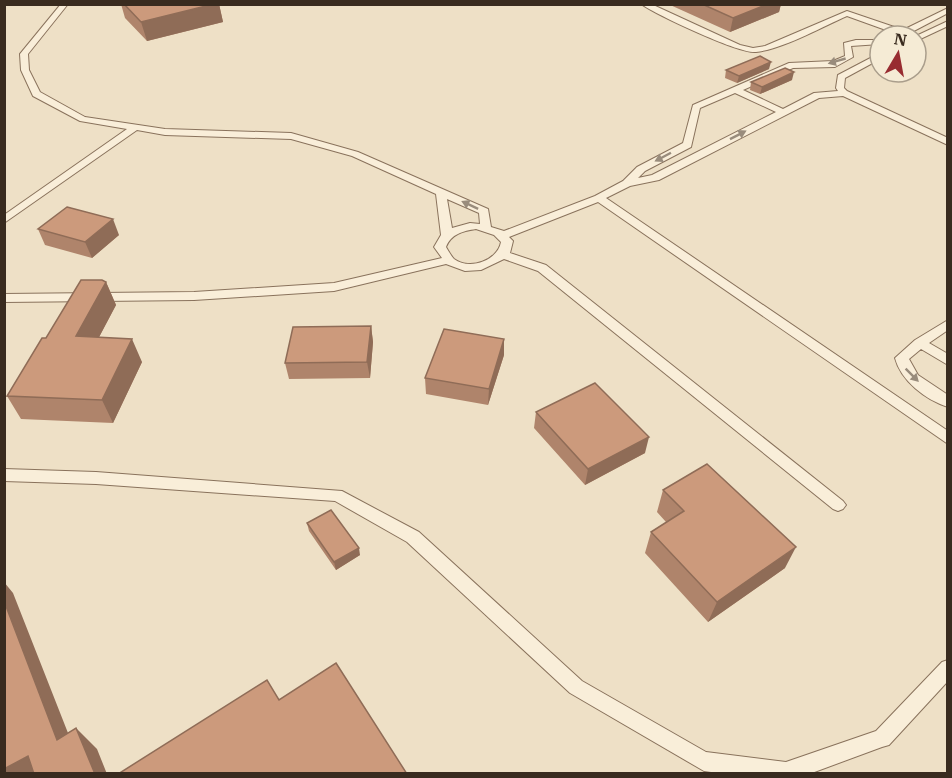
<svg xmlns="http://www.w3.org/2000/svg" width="952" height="778" viewBox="0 0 952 778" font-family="'IBM Plex Serif',serif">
  <rect width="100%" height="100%" fill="#eee0c6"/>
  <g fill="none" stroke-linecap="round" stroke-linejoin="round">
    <defs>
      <path id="lane" d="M 61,4 L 68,4 L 28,54 L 29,70 L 40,92 L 85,117 L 165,129 L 291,133 L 358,152 L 488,209 L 491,227 L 504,231 L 595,196 L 623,181 L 637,167 L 683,143 L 693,105 L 789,63 L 833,61 L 845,56 L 844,43 L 856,40 L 880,40 L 880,44 L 851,46 L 853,57 L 835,67 L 793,68 L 743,90 L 783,109 L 814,93 L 838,91 L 836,88 L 838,75 L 880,53 L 880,59 L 845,78 L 844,88 L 847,91 L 948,138 L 948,145 L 843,96 L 819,98 L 659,180 L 630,186 L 606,198 L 948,431 L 948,444 L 598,202 L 509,237 L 513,241 L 510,253 L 546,265 L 843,501 L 846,505 L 843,509 L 838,511 L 833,509 L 538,271 L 504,259 L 481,270 L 465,271 L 446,264 L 334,291 L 194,300 L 4,302 L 4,294 L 194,292 L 334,283 L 442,258 L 434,247 L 441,235 L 436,194 L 352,156 L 291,139 L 165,135 L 137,130 L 4,223 L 4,215 L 127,129 L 80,121 L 33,96 L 21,70 L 20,54 ZM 735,93 L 776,112 L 652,175 L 638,178 L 645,171 L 691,147 L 700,108 ZM 447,199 L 479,213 L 480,224 L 470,223 L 452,228 ZM 476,229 L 494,235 L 501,242 C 498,260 470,271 454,259 C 451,256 448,250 446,247 C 451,234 463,231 476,229 Z
        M 641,4 L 651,4 L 740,45 L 753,48 L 765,46 L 847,11 L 903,30 L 948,8 L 948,13 L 910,33 L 915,36 L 897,36 L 897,34 L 847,16 C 822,27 783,49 756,52 C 739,54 657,15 641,4 Z
        M 948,21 L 948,26 L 916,41 L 916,36 Z
        M 948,320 L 948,330 L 929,343 L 948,354 L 948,365 L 921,349 L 909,359 L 918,375 L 948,395 L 948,407 C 926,400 901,381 895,358 L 915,340 Z
        M 4,469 L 96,472 L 342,491 L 419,532 L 582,681 L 706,752 L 786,762 L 876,731 L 942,662 L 948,660 L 948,681 L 889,745 L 882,747 L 809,774 L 725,774 L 704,771 L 570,693 L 407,542 L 335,501 L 96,484 L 4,481 Z"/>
    </defs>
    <use href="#lane" stroke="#89725c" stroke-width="2"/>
    <use href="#lane" fill="#f9eed9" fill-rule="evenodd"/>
  </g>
  <path fill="#af846b" d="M 121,4 L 219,4 L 223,22 L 147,41 L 125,18 Z
    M 668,4 L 781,4 L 779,12 L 730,32 Z
    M 769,69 L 737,83 L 725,78 L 726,70 Z
    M 792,80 L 760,94 L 750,90 L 751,82 Z
    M 38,229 L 119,235 L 92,258 L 45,245 Z
    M 106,282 L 116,305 L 99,337 L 142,362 L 113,423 L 21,419 L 7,396 L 46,338 Z
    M 371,326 L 373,342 L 370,378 L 289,379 L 285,363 Z
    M 504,355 L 488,405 L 426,394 L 425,378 Z
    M 536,412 L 645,453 L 585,485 L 534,428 Z
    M 663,490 L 785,568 L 708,622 L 645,553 L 651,532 L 666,522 L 657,512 Z
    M 307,523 L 360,555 L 336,570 L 309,531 Z"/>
  <path fill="#8f6c57" d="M 214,4 L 219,4 L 223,22 L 147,41 L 141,22 Z
    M 768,4 L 781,4 L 779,12 L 730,32 L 733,18 Z
    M 771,62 L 769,69 L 737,83 L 739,76 Z
    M 794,72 L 792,80 L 760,94 L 762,87 Z
    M 113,219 L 119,235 L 92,258 L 85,242 Z
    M 106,282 L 116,305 L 87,360 L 76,336 Z
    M 371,326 L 373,342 L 370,378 L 367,362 Z
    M 132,339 L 142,362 L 113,423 L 102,400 Z
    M 504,339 L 504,355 L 488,405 L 489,389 Z
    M 649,437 L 645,453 L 585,485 L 588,469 Z
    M 796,547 L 785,568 L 708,622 L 717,602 Z
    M 359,548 L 360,555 L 336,570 L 334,562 Z
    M 4,582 L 13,593 L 79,761 L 57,740 L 4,601 Z
    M 76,728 L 97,749 L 107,774 L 95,774 Z
    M 28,756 L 48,774 L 4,774 L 4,769 Z"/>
  <path fill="#cc9a7c" stroke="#8f6c57" stroke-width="1.5" d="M 124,4 L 214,4 L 141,22 Z
    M 702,4 L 768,4 L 733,18 Z
    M 760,56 L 771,62 L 739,76 L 726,70 Z
    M 785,68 L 794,72 L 762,87 L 751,82 Z
    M 67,207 L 113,219 L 85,242 L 38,229 Z
    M 81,280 L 102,280 L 106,282 L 76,336 L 132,339 L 102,400 L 7,396 L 42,338 L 46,338 Z
    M 371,326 L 367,362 L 285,363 L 293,327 Z
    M 444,329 L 504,339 L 489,389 L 425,378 Z
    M 595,383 L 649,437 L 588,469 L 536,412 Z
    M 707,464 L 796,547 L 717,602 L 651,532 L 684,511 L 663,490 Z
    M 331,510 L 359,548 L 334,562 L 307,523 Z
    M 4,601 L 57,740 L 76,728 L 95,774 L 34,774 L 28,756 L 4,769 Z
    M 336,663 L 407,774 L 118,774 L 267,680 L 279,700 Z"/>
  <defs><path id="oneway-solid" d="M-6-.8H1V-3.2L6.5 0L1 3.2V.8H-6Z" transform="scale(1.5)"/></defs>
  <g fill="#998c7c">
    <use href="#oneway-solid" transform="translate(837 61) rotate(164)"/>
    <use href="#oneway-solid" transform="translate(738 135) rotate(-27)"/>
    <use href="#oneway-solid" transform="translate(663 157) rotate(152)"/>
    <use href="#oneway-solid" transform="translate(470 205) rotate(-155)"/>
    <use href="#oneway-solid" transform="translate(912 375) rotate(45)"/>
  </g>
  <rect width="952" height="778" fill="none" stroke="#392b1f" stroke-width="12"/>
  <g transform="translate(898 54) rotate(10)"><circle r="28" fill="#f5ebd5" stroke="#aa9e8c" stroke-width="1.5"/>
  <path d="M0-4.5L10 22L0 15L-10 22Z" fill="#982c31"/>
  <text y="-9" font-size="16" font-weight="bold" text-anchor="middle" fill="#392b1f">N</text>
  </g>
</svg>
